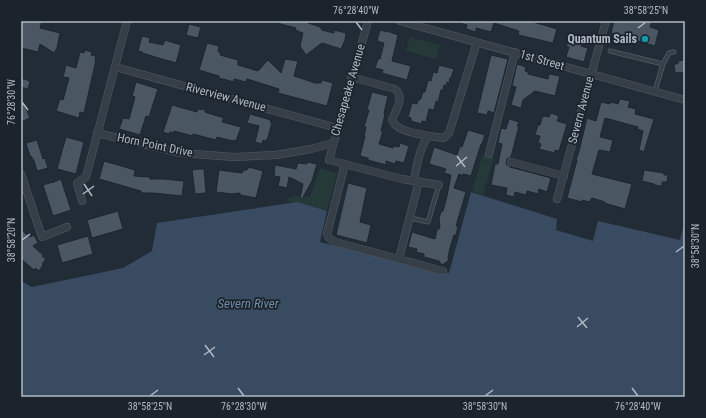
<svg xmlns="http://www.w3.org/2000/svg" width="706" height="418" viewBox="0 0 706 418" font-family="'Roboto Condensed',sans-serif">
  <rect width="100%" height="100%" fill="#222c37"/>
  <path fill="#253939" d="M 410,37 L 440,45 L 436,59 L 406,51 Z
    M 483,154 L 494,157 L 483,195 L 472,191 Z
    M 320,168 L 337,173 L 327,211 L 287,201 L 288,198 L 292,198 L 295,195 L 310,197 Z"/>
  <path fill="#394b60" d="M 471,192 L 557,219 L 556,230 L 593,241 L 598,221 L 680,240 L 683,228 L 685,228 L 685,397 L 21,397 L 21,281 L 32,287 L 123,268 L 152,251 L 157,223 L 297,202 L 327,211 L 320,242 L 438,272 L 449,273 Z"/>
  <path fill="#4b5663" stroke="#1d252e" d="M 21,21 L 42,21 L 40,28 L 60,33 L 57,48 L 54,53 L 40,44 L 38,52 L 21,48 Z
    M 277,21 L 308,21 L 308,23 L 320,27 L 322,30 L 334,33 L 334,30 L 346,33 L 345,40 L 341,49 L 322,43 L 306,55 L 300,46 L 303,33 L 295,30 L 296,28 L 277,23 Z
    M 461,21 L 530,21 L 557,29 L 553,43 L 518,35 L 519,31 L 494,23 L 491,32 L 476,28 L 476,32 L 466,29 L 467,25 L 460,23 Z
    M 614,21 L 652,21 L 650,27 L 659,30 L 655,46 L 611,33 Z
    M 189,24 L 201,27 L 198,38 L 186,35 Z
    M 380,30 L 387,32 L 387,31 L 398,35 L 392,61 L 411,66 L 407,80 L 382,73 L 383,70 L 375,68 L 378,59 L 380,59 L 384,43 L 377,41 Z
    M 142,36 L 150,38 L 149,42 L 163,45 L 165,40 L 181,45 L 176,63 L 142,53 L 143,52 L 138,51 Z
    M 569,39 L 582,42 L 581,46 L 588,48 L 584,62 L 566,57 L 569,47 L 566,47 Z
    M 207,43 L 219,46 L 218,52 L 221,52 L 220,55 L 238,60 L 238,65 L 258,71 L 268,60 L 281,73 L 285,59 L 298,61 L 294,76 L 315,83 L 321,83 L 322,80 L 333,83 L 327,106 L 278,93 L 279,89 L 247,79 L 246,82 L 234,79 L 234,82 L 219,78 L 219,76 L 199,70 Z
    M 85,50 L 92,52 L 91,55 L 96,56 L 95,60 L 96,60 L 84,113 L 80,112 L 79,118 L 56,111 L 60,99 L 63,100 L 69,78 L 63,77 L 66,65 L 76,68 L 80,52 L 84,53 Z
    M 491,55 L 508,59 L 494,113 L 488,111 L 487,115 L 477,113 Z
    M 685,60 L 685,72 L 675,73 L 674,64 L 678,64 L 678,61 Z
    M 517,64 L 526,67 L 525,71 L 528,72 L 528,74 L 548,79 L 549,74 L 560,76 L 555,96 L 535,91 L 523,100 L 521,108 L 511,105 L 516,87 L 512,86 Z
    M 439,65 L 454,69 L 451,78 L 450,78 L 449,83 L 447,82 L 446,86 L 444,85 L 443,90 L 441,90 L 438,102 L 436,101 L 434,110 L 429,109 L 426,122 L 422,121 L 421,124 L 411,121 L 411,118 L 408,117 L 412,103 L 417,104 L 418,100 L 420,100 L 423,92 L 425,92 L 428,80 L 431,81 L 433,72 L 437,73 Z
    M 21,78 L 30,81 L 28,89 L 21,87 Z
    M 136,82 L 158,89 L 149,117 L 146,116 L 140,135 L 119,129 L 123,118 L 129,119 L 135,97 L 132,96 Z
    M 372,92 L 388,96 L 384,113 L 385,114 L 381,131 L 383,131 L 379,144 L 393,148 L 394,146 L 399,147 L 400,143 L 409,146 L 404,163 L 396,161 L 395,164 L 386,161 L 386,165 L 368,160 L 368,158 L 360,156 L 365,136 L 364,136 L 366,127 L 364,127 L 369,110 L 367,109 Z
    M 21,96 L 30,118 L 21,122 Z
    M 620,99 L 630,101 L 628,107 L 636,109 L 635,114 L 654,119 L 644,152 L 639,150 L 643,131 L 637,129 L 638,127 L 605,118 L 600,137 L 613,140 L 610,152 L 599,150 L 592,174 L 632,184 L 625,209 L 604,203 L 605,202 L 592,198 L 589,202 L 582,200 L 582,202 L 567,198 L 577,160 L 576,160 L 579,151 L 587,118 L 596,121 L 601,102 L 610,104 L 611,102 L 618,104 Z
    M 172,105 L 197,112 L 198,109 L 206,110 L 205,112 L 224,118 L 222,122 L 241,127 L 236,141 L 234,140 L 233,141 L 217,137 L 216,140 L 193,134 L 193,136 L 174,131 L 173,133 L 170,132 L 169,134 L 163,132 Z
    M 551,113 L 559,116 L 557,121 L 567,124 L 559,151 L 555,150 L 555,153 L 539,149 L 541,144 L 538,143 L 540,136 L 535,135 L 538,125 L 540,125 L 542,118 L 544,116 L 549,117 Z
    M 250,114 L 271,120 L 270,122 L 272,123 L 268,137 L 266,141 L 263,140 L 262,144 L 255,142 L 259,126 L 247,123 Z
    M 509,119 L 519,122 L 517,126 L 519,126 L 511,157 L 507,159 L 506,164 L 510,167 L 551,178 L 547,192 L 539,189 L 538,194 L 527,191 L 526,195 L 515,192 L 514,197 L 506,195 L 507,188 L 491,185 L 495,164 L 498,164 L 502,144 L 498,143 L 501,128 L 506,129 Z
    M 468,130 L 485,135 L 482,144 L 481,144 L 471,176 L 463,174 L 463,176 L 459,174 L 454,188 L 466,192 L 456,226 L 458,226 L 456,235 L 454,235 L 450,248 L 448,258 L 449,260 L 442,265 L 439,261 L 424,257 L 424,254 L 416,252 L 417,249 L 408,247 L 412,232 L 435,239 L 437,230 L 440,228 L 439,218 L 441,212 L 443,211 L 447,196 L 451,175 L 444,173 L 446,169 L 429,164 L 434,147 L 457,155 L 460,146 L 462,147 Z
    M 66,137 L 84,142 L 76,174 L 57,169 Z
    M 37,140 L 43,159 L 45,158 L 48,168 L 37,171 L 34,161 L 31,156 L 30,156 L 26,143 Z
    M 104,161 L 135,170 L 134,176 L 150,177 L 150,179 L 164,179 L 184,181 L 182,196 L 153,193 L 141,193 L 141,191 L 99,179 Z
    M 307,162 L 317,164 L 312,181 L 302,199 L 300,198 L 303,184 L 289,177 L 287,188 L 278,186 L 280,177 L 274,176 L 275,165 L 296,169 L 298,163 L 307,164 Z
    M 249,167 L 263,171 L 256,198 L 240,195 L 240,193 L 232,194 L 216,192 L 219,170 L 242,173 L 244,170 L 247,170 Z
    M 199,169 L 204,169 L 206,192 L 206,193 L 195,194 L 192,170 Z
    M 644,170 L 664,173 L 664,175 L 668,175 L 667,182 L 662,182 L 662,186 L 654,185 L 654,184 L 642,181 Z
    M 61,179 L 71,210 L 53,216 L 43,185 L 53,182 L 53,183 L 54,182 Z
    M 348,183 L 367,188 L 360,222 L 371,225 L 367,243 L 336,235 Z
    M 118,211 L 123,229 L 92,238 L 87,220 Z
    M 21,230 L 30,237 L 34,235 L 38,243 L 33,246 L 43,255 L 42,256 L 46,259 L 42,264 L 43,265 L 39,271 L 36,268 L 34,270 L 21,259 Z
    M 88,236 L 93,254 L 62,263 L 57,245 Z"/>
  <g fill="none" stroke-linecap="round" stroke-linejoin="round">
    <defs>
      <path id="lane" d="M 610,51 L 663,64 L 655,91
        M 663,64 L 669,53 L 674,52
        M 410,218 L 428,222 L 439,185"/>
      <path id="street" d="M 368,21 L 329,160 L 402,179 L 439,185
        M 400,21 L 685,100
        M 115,67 L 337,128
        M 351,77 L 395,89 C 405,97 396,110 392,120 C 397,132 417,133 428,136
        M 97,133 L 181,153 L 234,157 L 276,155 L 311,149 L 333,143
        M 489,154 L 515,52
        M 511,162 L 564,176
        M 345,164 L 327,234 L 329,238 L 335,242 L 443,271
        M 21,174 L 42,237 L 67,227
        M 414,181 C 416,167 420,148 428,136 L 444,138 L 449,133 L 477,42
        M 557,199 L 606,21
        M 82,201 L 77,183 L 86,177 L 127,21
        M 399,259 L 419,181"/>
    </defs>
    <use href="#lane" stroke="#535c65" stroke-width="5"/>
    <use href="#street" stroke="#535c65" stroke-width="8"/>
    <use href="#lane" stroke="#363e48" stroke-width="3.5"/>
    <use href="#street" stroke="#363e48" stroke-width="7"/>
  </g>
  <path fill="none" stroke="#b0b9c4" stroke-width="1.5" d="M 356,22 L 362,30M 638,28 L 646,22M 22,102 L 28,110M 457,156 L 465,167M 456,166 L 467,157M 84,184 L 92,196M 83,194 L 94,186M 22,240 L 30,234M 676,252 L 684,246M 578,317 L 587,328M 577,327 L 588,318M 205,345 L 214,357M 204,355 L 215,347M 238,388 L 244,396M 632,388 L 638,396M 150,396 L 158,390M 485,396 L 493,390"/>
  <circle fill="#0f9aa8" stroke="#1b232c" stroke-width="1.5" cx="645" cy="39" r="4"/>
  <g text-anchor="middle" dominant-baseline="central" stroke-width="3.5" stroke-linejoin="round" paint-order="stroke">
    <g font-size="12" font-weight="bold" fill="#b0b9c4" stroke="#1b232c" text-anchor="end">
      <text x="637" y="39">Quantum Sails</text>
    </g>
    <g font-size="12" fill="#b0b9c4" stroke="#1b232c">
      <text transform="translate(542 60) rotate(16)">1st Street</text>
      <text transform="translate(348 90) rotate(-74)">Chesapeake Avenue</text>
      <text transform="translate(226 97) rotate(15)">Riverview Avenue</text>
      <text transform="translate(581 110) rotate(-75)">Severn Avenue</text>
      <text transform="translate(155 145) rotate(12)">Horn Point Drive</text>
    </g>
    <g font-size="13" font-style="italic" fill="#728ba6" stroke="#1b232c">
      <text x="248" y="303">Severn River</text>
    </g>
  </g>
  <rect width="706" height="418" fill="none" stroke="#1b232c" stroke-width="44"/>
  <rect x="22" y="22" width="662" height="374" fill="none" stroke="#b0b9c4" stroke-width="1.5"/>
  <g font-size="10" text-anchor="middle" fill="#b0b9c4">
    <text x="356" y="14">76°28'40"W</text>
    <text x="646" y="14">38°58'25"N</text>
    <text transform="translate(11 102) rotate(-90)" y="4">76°28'30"W</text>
    <text transform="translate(11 240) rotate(-90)" y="4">38°58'20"N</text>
    <text transform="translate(695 246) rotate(-90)" y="4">38°58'30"N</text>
    <text x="150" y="410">38°58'25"N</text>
    <text x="244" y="410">76°28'30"W</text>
    <text x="485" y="410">38°58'30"N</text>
    <text x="638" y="410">76°28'40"W</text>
  </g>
</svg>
